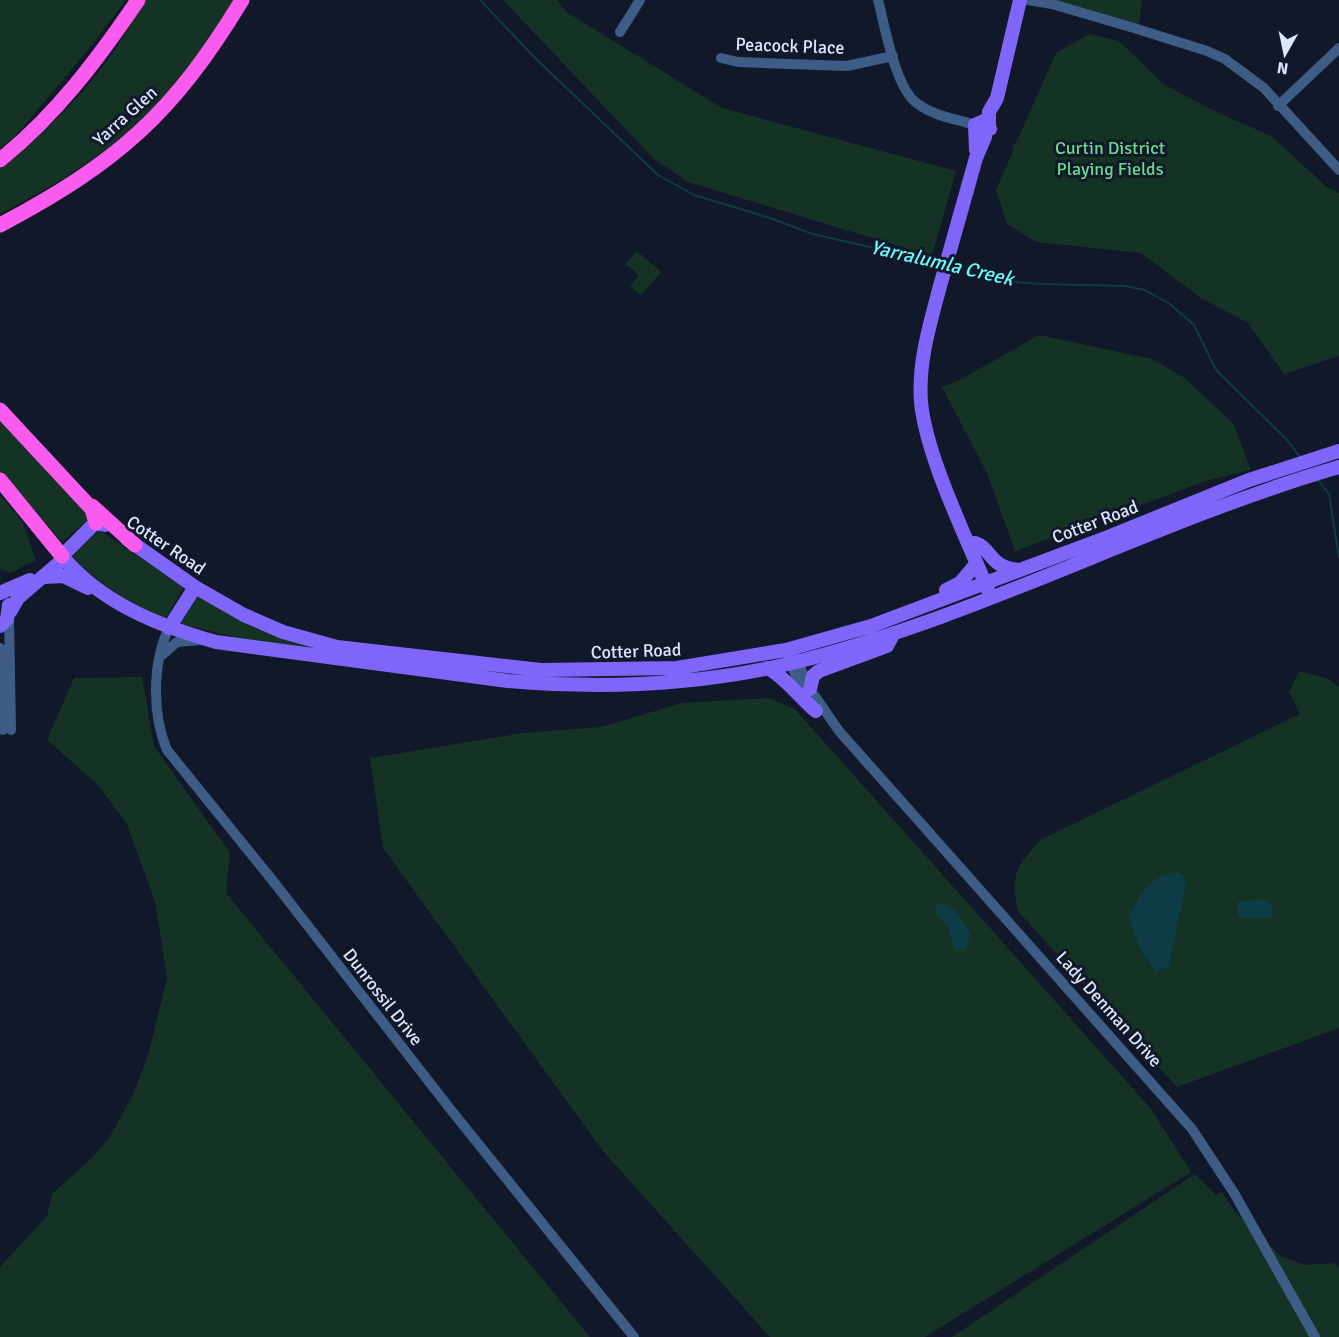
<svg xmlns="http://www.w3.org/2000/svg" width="1339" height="1337" viewBox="0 0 1339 1337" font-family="Signika,sans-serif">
  <rect width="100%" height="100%" fill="#111829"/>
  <path fill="#153324" d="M 0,0 L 126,0 L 92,45 L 13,139 L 0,148 Z
    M 143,0 L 233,0 C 170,106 109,158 0,214 L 0,169 C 56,124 113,67 143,0 Z
    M 503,0 L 557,0 L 568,13 L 722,108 L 956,171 L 932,256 L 688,182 L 654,159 Z
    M 1055,0 L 1142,0 L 1139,25 Z
    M 1089,34 L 1119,41 L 1162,83 L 1210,109 L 1271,136 L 1328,188 L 1339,193 L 1339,356 L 1284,374 L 1248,323 L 1201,298 L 1141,253 L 1036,242 L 1007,224 L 996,190 L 1013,151 L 1012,147 L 1017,141 L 1056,53 Z
    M 637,251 L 661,272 L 641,295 L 630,286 L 639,275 L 625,264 Z
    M 1039,335 L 1152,359 L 1183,377 L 1233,423 L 1251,470 L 1209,480 L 1015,551 L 987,473 L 942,387 L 956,382 Z
    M 0,417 L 77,501 L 89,519 L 62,542 L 0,471 Z
    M 0,495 L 22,521 L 36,560 L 10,573 L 0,568 Z
    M 99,530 L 184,587 L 165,619 C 129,604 100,584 72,557 Z
    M 197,595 L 343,652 L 269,645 L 181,624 Z
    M 1300,671 L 1329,679 L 1339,687 L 1339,1028 L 1177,1087 L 1018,911 C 1010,875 1016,865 1042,839 L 1300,714 L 1289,691 Z
    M 142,677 L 154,746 L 230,853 L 226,893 L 590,1337 L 0,1337 L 0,1267 L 47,1216 L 52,1194 L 92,1158 L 109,1138 L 121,1117 L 135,1090 L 149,1052 L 167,978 L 155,902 L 126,822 L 97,784 L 47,740 L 74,678 Z
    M 769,698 L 795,709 L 1151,1109 L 1191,1172 L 925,1337 L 770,1337 L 603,1151 L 383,848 L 370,758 L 524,733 L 601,727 L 682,703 Z
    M 1195,1174 L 1216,1195 L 1222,1192 L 1235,1212 L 1282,1257 L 1306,1265 L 1333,1263 L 1339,1267 L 1339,1337 L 952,1337 Z"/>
  <path fill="#0d3c47" d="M 1177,872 L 1184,875 L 1186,884 L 1169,966 L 1156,972 L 1139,947 L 1129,918 C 1139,896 1150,875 1177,872 Z
    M 1262,899 L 1270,902 L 1273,908 L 1272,918 L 1249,919 L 1238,916 L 1237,902 Z
    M 939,902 L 955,910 L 971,933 L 965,951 L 954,949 L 948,927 L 934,912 Z"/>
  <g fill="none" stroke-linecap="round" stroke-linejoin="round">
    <path stroke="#0d3c47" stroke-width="2" d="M 480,0 L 536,59 L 658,175 L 694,195 L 767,217 L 813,234 L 940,263
      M 951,266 L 1005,281 L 1040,284 L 1125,286 L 1145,290 L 1170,304 L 1194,325 L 1216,370 L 1287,440 L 1301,458
      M 1317,479 L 1329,494 L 1339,557"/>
    <path stroke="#3e5d86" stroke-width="10" d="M 878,0 C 885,26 895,89 918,104 C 934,116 956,119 975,125
      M 1028,0 L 1052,4 L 1134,28 L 1207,51 L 1225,59 L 1264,88 L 1339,170
      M 620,32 L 640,0
      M 721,58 L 738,62 L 847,66 L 893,56
      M 1278,106 L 1339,48
      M 9,615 L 11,730
      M 169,628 C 152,663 152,715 167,750 L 273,881 L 451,1110 L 634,1337
      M 0,648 L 3,658 L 3,730
      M 162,655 L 177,642 L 200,640
      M 795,656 L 810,689 L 839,731 L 1192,1129 L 1234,1193 L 1315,1337
      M 789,659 L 804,695"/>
    <path stroke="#7f66f9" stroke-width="14" d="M 989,125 L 989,112 L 997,98 L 1020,0
      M 985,137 L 976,158 C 964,201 952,243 940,286 C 930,324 918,362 921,402 C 926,456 967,539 988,590
      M 976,150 L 975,125 L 984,121 L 990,129
      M 127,539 L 195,587 L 244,615 L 283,632 L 337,647 L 541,670 L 677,668 L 786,650 L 871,626 L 1108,537 L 1249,480 L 1339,451
      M 975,543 C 993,549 988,567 1019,570
      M 62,556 C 101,603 159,626 216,642 L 508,681 C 602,689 700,685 792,663 C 980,617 1153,521 1339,467
      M 45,577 L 63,576 L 88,588
      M 946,590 L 960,583 L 976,564
      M 0,593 L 30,580
      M 10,612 L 18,598 L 60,562 L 62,556 L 91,527 L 96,523 L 105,525
      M 0,626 L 7,619 L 9,605
      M 169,628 L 195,587
      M 767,668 C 782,674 801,699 816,711
      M 810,689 L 813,676 L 819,671 L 887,646 L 894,633"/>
    <path stroke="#f95bef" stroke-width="15" d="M 0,160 C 56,115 98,59 138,0
      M 0,225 C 117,163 173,114 242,0
      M 0,410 L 92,509 L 96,523
      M 0,480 L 62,556
      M 92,506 L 135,545"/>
  </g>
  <g text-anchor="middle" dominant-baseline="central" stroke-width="6" stroke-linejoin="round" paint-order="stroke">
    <g font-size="18" fill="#dbe7fe" stroke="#111829">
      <text transform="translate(790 46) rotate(2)">Peacock Place</text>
      <text transform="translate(125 116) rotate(-42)">Yarra Glen</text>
      <text transform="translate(1095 522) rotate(-21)">Cotter Road</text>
      <text transform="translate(166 545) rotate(34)">Cotter Road</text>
      <text transform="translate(636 651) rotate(-2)">Cotter Road</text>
      <text transform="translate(383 997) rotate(52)">Dunrossil Drive</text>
      <text transform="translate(1109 1009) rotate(48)">Lady Denman Drive</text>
    </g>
    <g font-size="18" fill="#68dc8a" stroke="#111829">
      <text x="1110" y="148">Curtin District<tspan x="1110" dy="21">Playing Fields</tspan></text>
    </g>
    <g font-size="20" font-style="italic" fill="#6df9f9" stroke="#111829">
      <text transform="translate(942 263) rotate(13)">Yarralumla Creek</text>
    </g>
  </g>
  <g transform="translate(1285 54) rotate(189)" stroke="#111829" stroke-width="4.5" paint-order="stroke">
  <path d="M0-4.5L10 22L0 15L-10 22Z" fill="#dbe7fe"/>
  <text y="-9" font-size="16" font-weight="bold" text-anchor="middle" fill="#dbe7fe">N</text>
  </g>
</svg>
